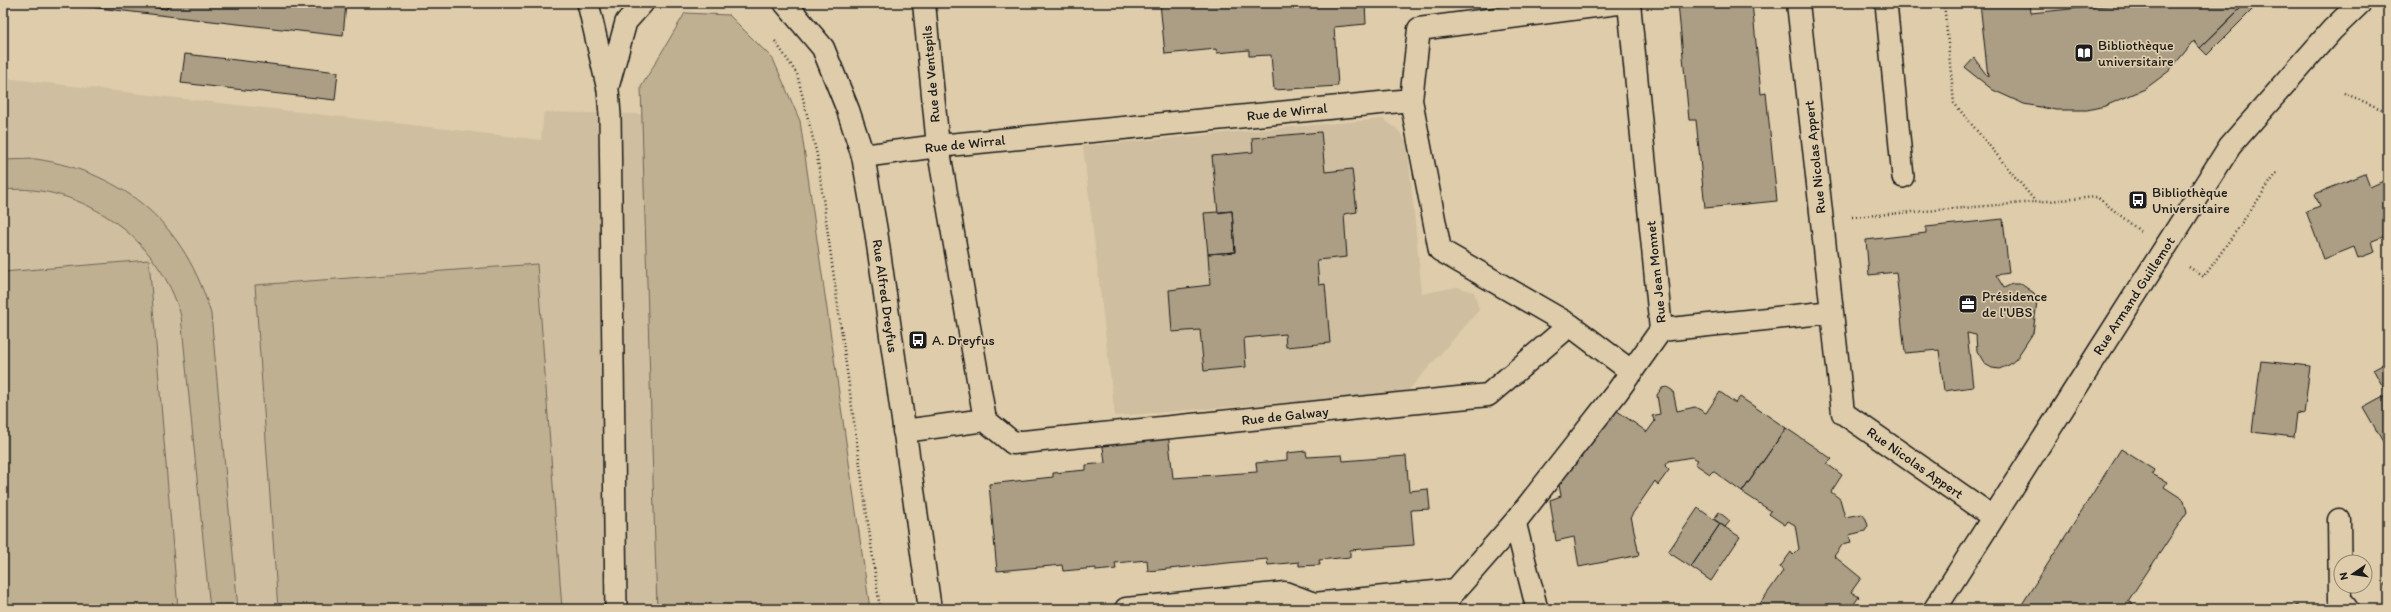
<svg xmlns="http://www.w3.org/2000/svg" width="2391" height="612" viewBox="0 0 2391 612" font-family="Itim,sans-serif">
  <rect width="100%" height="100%" fill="#deccaa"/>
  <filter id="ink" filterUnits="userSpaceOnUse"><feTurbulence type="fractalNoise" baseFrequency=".025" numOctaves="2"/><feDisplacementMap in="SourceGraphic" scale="8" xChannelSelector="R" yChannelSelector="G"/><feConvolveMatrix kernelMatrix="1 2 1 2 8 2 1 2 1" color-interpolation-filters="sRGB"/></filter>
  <g filter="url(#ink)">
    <path fill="#cfbe9f" d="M 3,78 L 541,140 L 544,112 L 676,115 L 684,609 L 3,609 Z
      M 1383,119 L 1397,129 L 1407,143 L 1422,294 L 1457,287 L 1474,292 L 1479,310 L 1406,393 L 1115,416 L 1083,146 Z"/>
    <path fill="#bfb092" stroke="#6e6657" d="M 685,13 L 729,15 L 773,59 L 800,121 L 870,609 L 657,609 L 641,87 Z
      M 36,159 C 126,173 186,226 211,314 L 238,609 L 210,609 L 181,316 C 160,240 83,182 3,190 L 3,160 Z
      M 149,260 L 178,609 L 3,609 L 3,272 Z
      M 537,264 L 562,609 L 278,609 L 255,285 Z"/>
    <path fill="#ab9e85" stroke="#1c1c1c" d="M 54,3 L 123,3 L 167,9 L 168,3 L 258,3 L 298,8 L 298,3 L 346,3 L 343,36 Z
      M 123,3 L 168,3 L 167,9 Z
      M 258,3 L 298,3 L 298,8 Z
      M 1160,3 L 1365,3 L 1366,24 L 1334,27 L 1338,86 L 1274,90 L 1271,55 L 1249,56 L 1249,50 L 1217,53 L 1216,49 L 1165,54 Z
      M 1678,3 L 1752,3 L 1761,94 L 1766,93 L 1777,201 L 1705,208 L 1696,120 L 1689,120 Z
      M 1980,3 L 2030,3 L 2031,13 L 2129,3 L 2246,3 L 2200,48 L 2194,41 L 2169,71 L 2145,89 L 2105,106 L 2087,110 L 2056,110 L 2024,104 L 1993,90 L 1965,68 L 1974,58 L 1988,77 Z
      M 2246,3 L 2259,3 L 2207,55 L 2200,48 Z
      M 185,54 L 338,72 L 335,100 L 181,83 Z
      M 1321,132 L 1325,172 L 1352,169 L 1357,212 L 1344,214 L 1347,257 L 1317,260 L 1319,285 L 1325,284 L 1330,343 L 1286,347 L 1285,334 L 1244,338 L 1246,367 L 1204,371 L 1200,330 L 1172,332 L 1169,290 L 1210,285 L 1208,254 L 1235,252 L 1232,211 L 1218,213 L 1212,156 L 1253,152 L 1252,138 Z
      M 2365,174 L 2370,187 L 2388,179 L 2388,235 L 2372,241 L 2375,252 L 2358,258 L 2354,247 L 2324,259 L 2306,211 L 2320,206 L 2315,194 Z
      M 1232,211 L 1235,252 L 1208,254 L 1204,213 Z
      M 2003,219 L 2009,273 L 1996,275 L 2004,288 L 2012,284 L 2021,284 L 2034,293 L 2037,301 L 2033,333 L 2016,359 L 2009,365 L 1999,369 L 1992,368 L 1985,364 L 1977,351 L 1976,335 L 1967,333 L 1973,387 L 1944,391 L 1939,350 L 1905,353 L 1896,272 L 1869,275 L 1866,240 L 1926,233 L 1926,227 Z
      M 2261,361 L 2310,366 L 2304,414 L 2297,413 L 2294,437 L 2252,432 Z
      M 2388,361 L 2388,445 L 2386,447 L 2363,407 L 2387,394 L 2373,369 Z
      M 1667,387 L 1673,391 L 1677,411 L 1695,407 L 1706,413 L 1720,392 L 1735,403 L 1740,397 L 1786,428 L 1742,492 L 1713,471 L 1710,474 L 1695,464 L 1698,460 L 1692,457 L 1669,461 L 1665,466 L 1669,470 L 1658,485 L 1655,481 L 1631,516 L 1639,555 L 1579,567 L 1574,537 L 1556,541 L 1550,500 L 1561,496 L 1559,485 L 1613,408 L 1647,432 L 1655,421 L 1652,416 L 1660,414 L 1657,395 L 1662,388 Z
      M 1786,428 L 1832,459 L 1827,464 L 1842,475 L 1831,492 L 1840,499 L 1845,517 L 1862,514 L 1866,519 L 1868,526 L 1865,531 L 1849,535 L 1851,542 L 1843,544 L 1834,556 L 1861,578 L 1851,592 L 1859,597 L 1850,609 L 1737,609 L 1759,605 L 1783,571 L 1780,567 L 1791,552 L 1793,555 L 1799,549 L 1795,525 L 1788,521 L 1785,525 L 1769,514 L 1771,511 L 1742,492 Z
      M 1168,433 L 1173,478 L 1257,472 L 1256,463 L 1287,460 L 1287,453 L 1306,451 L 1307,457 L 1342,455 L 1343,461 L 1406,456 L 1409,491 L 1428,489 L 1430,509 L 1411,510 L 1414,545 L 1350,550 L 1350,557 L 1319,560 L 1320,565 L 1299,566 L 1299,562 L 1268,565 L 1267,559 L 1148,571 L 1147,560 L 1115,563 L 1116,569 L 1096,571 L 1096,568 L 1063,571 L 1062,565 L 997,571 L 989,484 L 1053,477 L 1053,473 L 1086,470 L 1086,465 L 1105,463 L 1102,439 Z
      M 2121,449 L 2154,470 L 2152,474 L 2167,482 L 2164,487 L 2184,500 L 2187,512 L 2128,601 L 2132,603 L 2133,609 L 2019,609 Z
      M 1698,508 L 1720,524 L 1691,567 L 1668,552 Z
      M 1719,512 L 1730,521 L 1725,527 L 1714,519 Z
      M 1720,524 L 1740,537 L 1711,581 L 1691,567 Z
      M 2388,581 L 2388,590 L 2384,584 Z
      M 2298,605 L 2300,609 L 2287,609 Z"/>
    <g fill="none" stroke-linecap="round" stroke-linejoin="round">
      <defs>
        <path id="lane" d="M 588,3 L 608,90 L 610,115 L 616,609
          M 1886,3 L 1903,177
          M 608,87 L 626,22 L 643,3
          M 1515,522 L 1537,609"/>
        <path id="street" d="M 924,3 L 938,146 L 985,420
          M 1411,100 L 1419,29 L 1618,3
          M 863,156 L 938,146 L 1411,100 L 1440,250 L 1570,325
          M 1832,312 L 1843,413 L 1993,517
          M 1661,330 L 1832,312 L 1798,3
          M 904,431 L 985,420 L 1013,443 L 1488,395 L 1570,325 L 1632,372
          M 2339,520 L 2340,600 L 2347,609
          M 1126,609 L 1285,593 L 1314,604 L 1455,590
          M 1439,609 L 1515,522 L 1617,392 L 1661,330 L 1629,3"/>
        <path id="secondary" d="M 785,3 L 823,48 L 848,110 L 863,156 L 876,231 L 930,609
          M 1935,609 L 2230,146 L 2332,30 L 2360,3"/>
      </defs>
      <use href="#lane" stroke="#1c1c1c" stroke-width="24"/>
      <use href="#street" stroke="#1c1c1c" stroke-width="25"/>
      <use href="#secondary" stroke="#1c1c1c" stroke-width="25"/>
      <path stroke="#1c1c1c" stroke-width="2.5" stroke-dasharray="1 3" stroke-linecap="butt" d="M 1944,3 L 1954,103 L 2035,201
        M 775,41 L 797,74 L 817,155 L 880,609
        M 2344,93 L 2388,112
        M 1852,217 L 2097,197 L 2140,231
        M 2189,267 L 2204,277 L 2278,171"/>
      <use href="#lane" stroke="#deccaa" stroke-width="21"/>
      <use href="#street" stroke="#deccaa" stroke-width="22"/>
      <use href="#secondary" stroke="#deccaa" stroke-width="22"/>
    </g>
  </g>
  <defs>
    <symbol id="library-square" viewBox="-11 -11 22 22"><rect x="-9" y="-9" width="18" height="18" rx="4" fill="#1c1c1c" stroke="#deccaa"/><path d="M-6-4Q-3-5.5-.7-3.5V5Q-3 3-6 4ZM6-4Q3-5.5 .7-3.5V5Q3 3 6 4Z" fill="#fff"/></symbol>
    <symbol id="bus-square" viewBox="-11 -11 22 22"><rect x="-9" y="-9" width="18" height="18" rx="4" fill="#1c1c1c" stroke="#deccaa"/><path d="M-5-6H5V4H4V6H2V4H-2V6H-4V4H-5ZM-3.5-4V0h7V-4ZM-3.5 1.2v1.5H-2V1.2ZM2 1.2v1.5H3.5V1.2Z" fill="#fff"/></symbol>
    <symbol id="office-square" viewBox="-11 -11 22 22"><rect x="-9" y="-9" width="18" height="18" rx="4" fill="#1c1c1c" stroke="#deccaa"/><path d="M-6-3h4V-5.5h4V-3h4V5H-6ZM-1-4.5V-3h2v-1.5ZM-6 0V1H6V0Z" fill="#fff"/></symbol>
  </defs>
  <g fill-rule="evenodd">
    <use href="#library-square" x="2073" y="42" width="22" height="22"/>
    <use href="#bus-square" x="2127" y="189" width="22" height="22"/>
    <use href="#office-square" x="1957" y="293" width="22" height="22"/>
    <use href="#bus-square" x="907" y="329" width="22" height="22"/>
  </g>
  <g text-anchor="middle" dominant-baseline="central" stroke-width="3.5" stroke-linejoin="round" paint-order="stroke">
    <g font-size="14" fill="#1c1c1c" stroke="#deccaa" text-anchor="start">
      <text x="2098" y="45">Bibliothèque<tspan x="2098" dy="16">universitaire</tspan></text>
      <text x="2152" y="192">Bibliothèque<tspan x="2152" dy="16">Universitaire</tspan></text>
      <text x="1982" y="296">Présidence<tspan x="1982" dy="16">de l'UBS</tspan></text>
      <text x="932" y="340">A. Dreyfus</text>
    </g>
    <g font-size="14" fill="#1c1c1c" stroke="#deccaa">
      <text transform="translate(931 74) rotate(-95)">Rue de Ventspils</text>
      <text transform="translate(1287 112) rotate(-6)">Rue de Wirral</text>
      <text transform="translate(965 144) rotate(-6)">Rue de Wirral</text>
      <text transform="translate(1815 157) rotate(-96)">Rue Nicolas Appert</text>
      <text transform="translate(1656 272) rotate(-96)">Rue Jean Monnet</text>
      <text transform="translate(885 296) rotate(82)">Rue Alfred Dreyfus</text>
      <text transform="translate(2134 296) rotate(-57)">Rue Armand Guillemot</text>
      <text transform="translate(1285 416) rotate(-6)">Rue de Galway</text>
      <text transform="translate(1915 463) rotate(35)">Rue Nicolas Appert</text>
    </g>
  </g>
  <rect width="2391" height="612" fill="none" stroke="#deccaa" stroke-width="16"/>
  <rect x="8" y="8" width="2375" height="596" fill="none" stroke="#1c1c1c" stroke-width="1.5" filter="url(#ink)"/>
  <g transform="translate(2353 574) rotate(257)"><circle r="19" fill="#deccaa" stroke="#908671"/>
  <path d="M0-3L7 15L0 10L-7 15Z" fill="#1c1c1c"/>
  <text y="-6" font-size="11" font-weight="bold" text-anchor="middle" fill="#1c1c1c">N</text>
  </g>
</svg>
